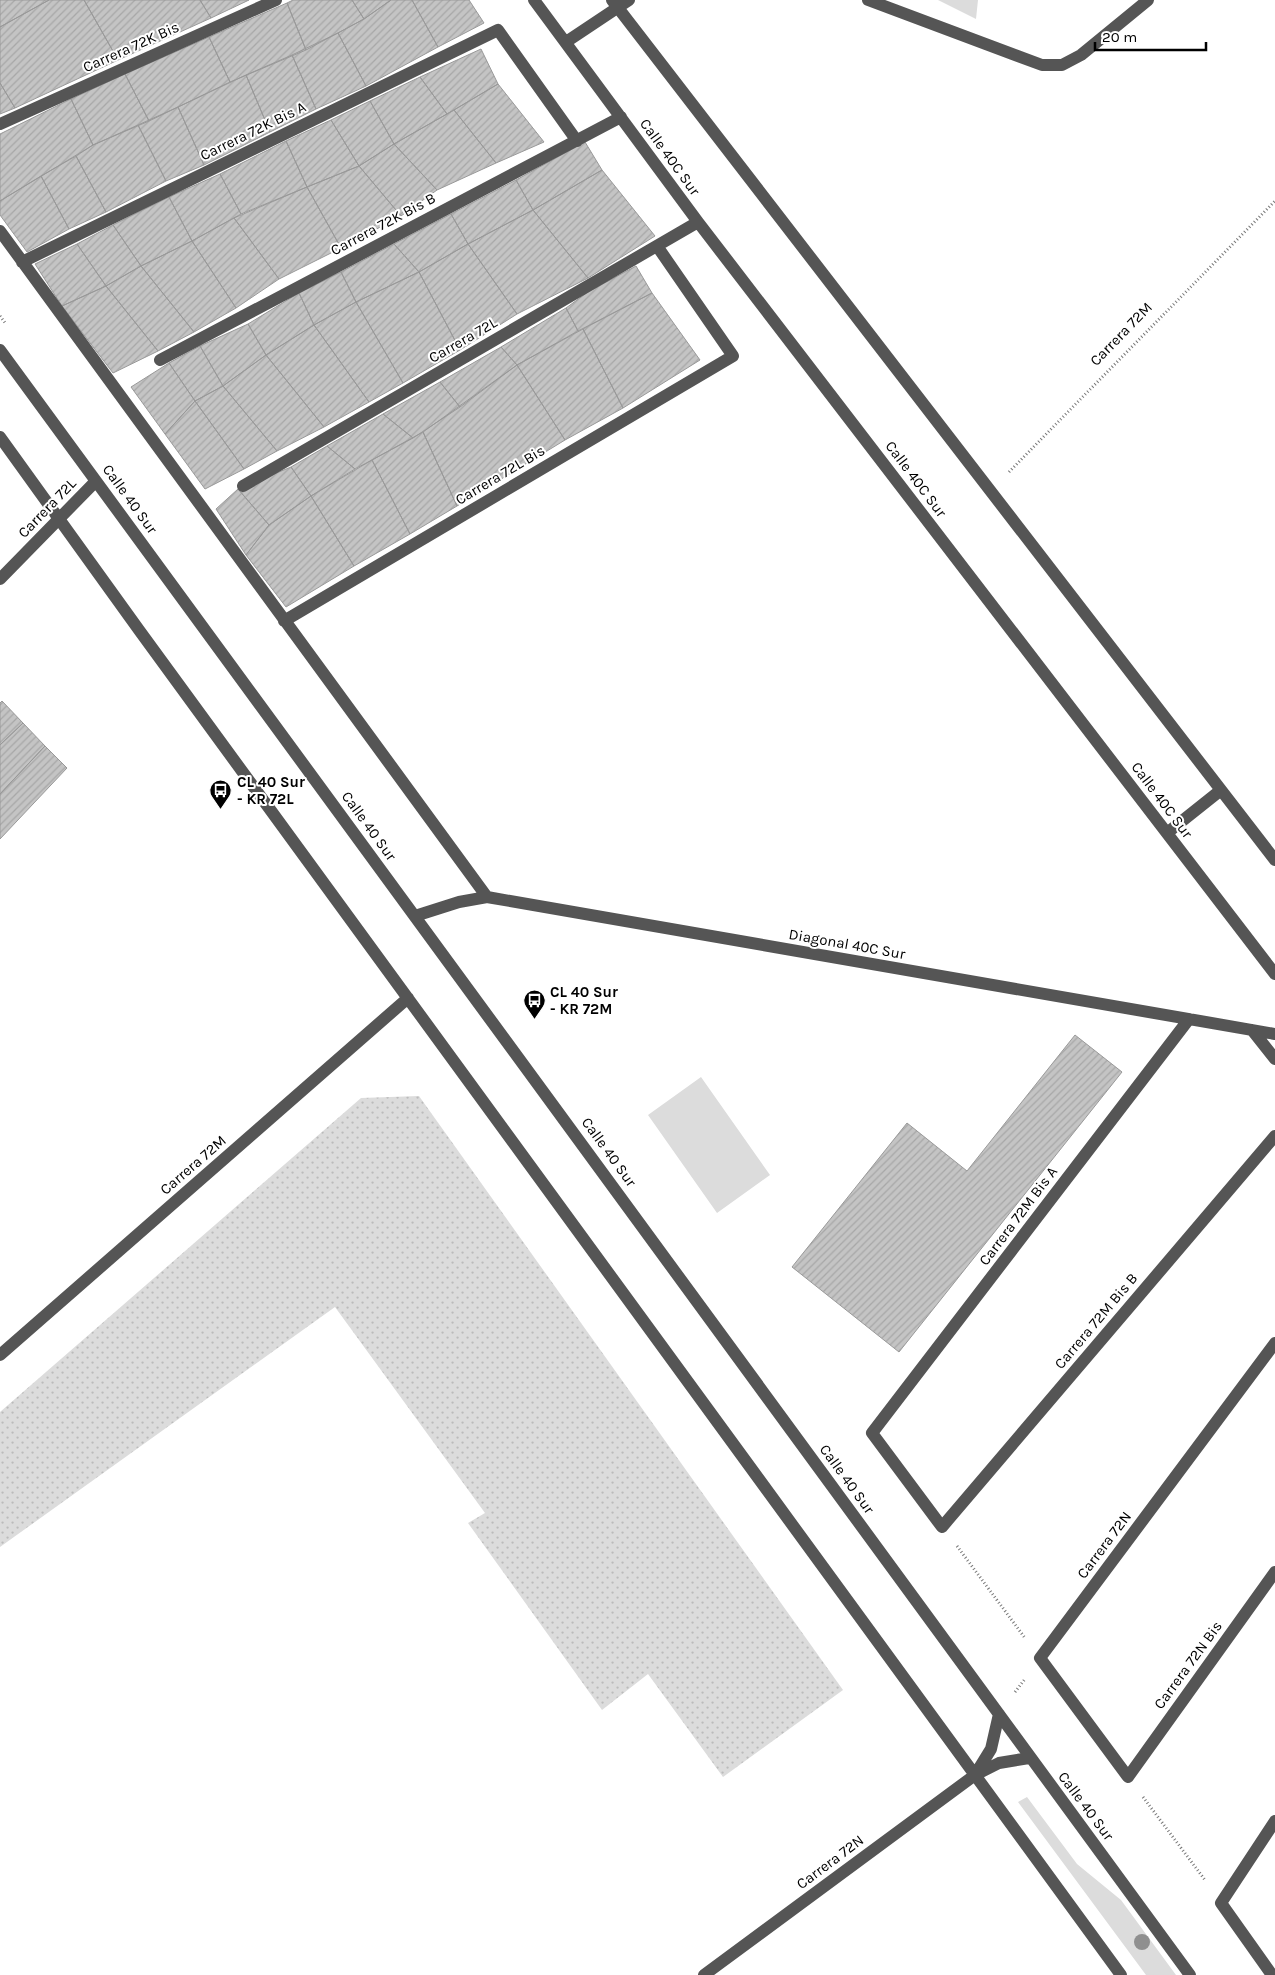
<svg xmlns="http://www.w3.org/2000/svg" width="1275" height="1975" viewBox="0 0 1275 1975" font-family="Karla,sans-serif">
  <defs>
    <pattern id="park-dots" width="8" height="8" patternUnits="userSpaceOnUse" patternTransform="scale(1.25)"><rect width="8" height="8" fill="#dcdcdc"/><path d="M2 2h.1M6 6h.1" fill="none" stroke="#bbb" stroke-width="1.8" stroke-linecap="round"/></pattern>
    <pattern id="building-hatch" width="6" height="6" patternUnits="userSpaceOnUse" patternTransform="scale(1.25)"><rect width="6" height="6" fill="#c4c4c4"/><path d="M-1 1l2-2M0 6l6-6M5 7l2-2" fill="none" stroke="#a7a7a7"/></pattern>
  </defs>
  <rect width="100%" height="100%" fill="#fff"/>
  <path fill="#dcdcdc" d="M 938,0 L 978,0 L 976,19 Z
    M 701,1077 L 770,1175 L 717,1213 L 648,1115 Z
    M 1027,1797 L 1077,1864 L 1121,1900 L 1176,1975 L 1146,1975 L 1018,1802 Z"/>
  <path fill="url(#park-dots)" d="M 419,1096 L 843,1690 L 723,1777 L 648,1674 L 602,1710 L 468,1523 L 485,1513 L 335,1307 L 0,1547 L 0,1412 L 361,1098 Z"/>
  <path fill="url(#building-hatch)" stroke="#999" d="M 0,0 L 49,0 L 0,27 Z
    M 49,0 L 84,0 L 118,60 L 15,108 L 0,83 L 0,27 Z
    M 84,0 L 200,0 L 211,18 L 118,60 Z
    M 200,0 L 249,0 L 211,18 Z
    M 293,0 L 352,0 L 364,19 L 306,50 L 287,3 Z
    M 352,0 L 391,0 L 364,19 Z
    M 391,0 L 412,0 L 438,47 L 366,86 L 338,33 L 364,19 Z
    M 412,0 L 469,0 L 484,23 L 438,47 Z
    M 287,3 L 306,50 L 230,82 L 209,37 Z
    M 338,33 L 366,86 L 316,109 L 292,55 Z
    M 209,37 L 230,82 L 149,121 L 125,74 Z
    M 481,49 L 498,84 L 447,114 L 420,77 Z
    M 292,55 L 316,109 L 270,132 L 246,75 Z
    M 125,74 L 149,121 L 93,145 L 71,99 Z
    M 246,75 L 270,132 L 204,165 L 178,107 Z
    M 420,77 L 447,114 L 394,144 L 370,101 Z
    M 0,83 L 15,108 L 0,114 Z
    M 498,84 L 544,142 L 496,163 L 454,110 Z
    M 71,99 L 93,145 L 0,201 L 0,134 Z
    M 370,101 L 394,144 L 359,166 L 331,120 Z
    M 178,107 L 204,165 L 166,181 L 138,125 Z
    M 454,110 L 496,163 L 437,190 L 394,144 Z
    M 331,120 L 359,166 L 307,187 L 286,141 Z
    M 138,125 L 166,181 L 106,212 L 76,156 L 93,145 Z
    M 286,141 L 307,187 L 241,214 L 220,174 Z
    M 585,142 L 602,170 L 533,210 L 516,180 Z
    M 394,144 L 437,190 L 401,216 L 359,166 Z
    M 76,156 L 106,212 L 69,229 L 41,176 Z
    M 359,166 L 401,216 L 341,248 L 307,187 Z
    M 602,170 L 655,236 L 588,278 L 533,210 Z
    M 220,174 L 241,214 L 192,241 L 169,197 Z
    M 41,176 L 69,229 L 27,252 L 0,215 L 0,201 Z
    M 516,180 L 533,210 L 468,244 L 451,214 Z
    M 307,187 L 341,248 L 279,279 L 234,218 Z
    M 169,197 L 192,241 L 141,266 L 113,225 Z
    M 533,210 L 588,278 L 517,314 L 468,244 Z
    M 451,214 L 468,244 L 419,272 L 394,244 Z
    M 234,218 L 279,279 L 236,308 L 192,241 Z
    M 113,225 L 141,266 L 106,286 L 77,244 Z
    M 192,241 L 236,308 L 194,332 L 141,266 Z
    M 77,244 L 106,286 L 62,306 L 35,264 Z
    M 394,244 L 419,272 L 356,302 L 341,272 Z
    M 468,244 L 517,314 L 460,350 L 419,272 Z
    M 141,266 L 194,332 L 158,351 L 106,286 Z
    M 636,266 L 652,293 L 578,331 L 566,308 L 588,292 Z
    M 341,272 L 356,302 L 314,325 L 299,293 Z
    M 419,272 L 460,350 L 403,383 L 356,302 Z
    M 106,286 L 158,351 L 113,373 L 62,306 Z
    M 299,293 L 314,325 L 266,355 L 248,324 Z
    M 652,293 L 700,360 L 623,408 L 583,329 Z
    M 356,302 L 403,383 L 369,402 L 314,325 Z
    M 566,308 L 578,331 L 517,365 L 501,347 Z
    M 248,324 L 266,355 L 223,386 L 200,346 Z
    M 314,325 L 369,402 L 324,427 L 266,355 Z
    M 583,329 L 623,408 L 565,440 L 517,365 Z
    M 200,346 L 223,386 L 195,401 L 169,363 Z
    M 501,347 L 517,365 L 460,407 L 440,382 Z
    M 266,355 L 324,427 L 277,451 L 223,386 Z
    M 169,363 L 195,401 L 165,434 L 131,387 Z
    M 517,365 L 565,440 L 457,506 L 423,432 Z
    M 440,382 L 460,407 L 413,438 L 383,414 Z
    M 223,386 L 277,451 L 244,469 L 195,401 Z
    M 195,401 L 244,469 L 205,489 L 165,434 Z
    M 383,414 L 413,438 L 355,469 L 327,446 Z
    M 423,432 L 457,506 L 410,534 L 372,460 Z
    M 327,446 L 355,469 L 311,496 L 291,467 Z
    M 372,460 L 410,534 L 354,566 L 311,496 Z
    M 291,467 L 311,496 L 269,525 L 238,489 Z
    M 238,489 L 269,525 L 246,555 L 216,509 Z
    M 311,496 L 354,566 L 286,607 L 246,555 L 269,525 Z
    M 2,701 L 23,723 L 0,745 L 0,703 Z
    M 23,723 L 45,746 L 0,794 L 0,745 Z
    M 45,746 L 67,768 L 0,839 L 0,794 Z
    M 1075,1035 L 1122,1072 L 899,1352 L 792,1267 L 907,1123 L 967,1171 Z"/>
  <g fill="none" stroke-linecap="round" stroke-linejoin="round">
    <path stroke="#777" stroke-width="3" stroke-dasharray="1 2.5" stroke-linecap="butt" d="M 0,316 L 6,324
      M 1009,472 L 1275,201
      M 957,1546 L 1025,1638
      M 1015,1692 L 1025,1679
      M 1143,1797 L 1205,1880"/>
    <path stroke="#555" stroke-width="12" d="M 534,0 L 698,222 L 1275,974
      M 612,0 L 1275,860
      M 868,0 L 1042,65 L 1062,65 L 1081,55 L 1148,0
      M 566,42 L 629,0
      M 0,124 L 276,0
      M 0,231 L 487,897
      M 22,262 L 498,30 L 577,141
      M 0,350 L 1190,1975
      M 160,360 L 621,117
      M 0,437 L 139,630 L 1121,1975
      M 243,486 L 698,222
      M 0,579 L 96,481
      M 284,621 L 733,356 L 657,246
      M 1167,833 L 1221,790
      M 415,916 L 459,902 L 487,897 L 1275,1034
      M 1189,1019 L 872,1433 L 942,1527 L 1275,1136
      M 1252,1030 L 1275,1059
      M 1275,1343 L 1040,1658 L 1128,1777 L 1275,1572
      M 0,1355 L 408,998
      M 975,1775 L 991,1749 L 999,1714
      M 704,1975 L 975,1775 L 999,1763 L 1029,1758
      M 1272,1975 L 1221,1903 L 1275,1821"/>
  </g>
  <circle fill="#8f8f8f" cx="1142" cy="1942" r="8"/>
  <defs>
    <symbol id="bus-pin" viewBox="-11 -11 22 30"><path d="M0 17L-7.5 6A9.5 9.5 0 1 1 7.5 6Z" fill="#000" stroke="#fff"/><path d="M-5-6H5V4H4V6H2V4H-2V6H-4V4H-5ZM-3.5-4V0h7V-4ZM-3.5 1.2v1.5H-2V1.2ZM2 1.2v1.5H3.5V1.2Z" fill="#fff"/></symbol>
  </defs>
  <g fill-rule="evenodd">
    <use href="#bus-pin" x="208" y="778" width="25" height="34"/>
    <use href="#bus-pin" x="522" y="988" width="25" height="34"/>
  </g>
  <g text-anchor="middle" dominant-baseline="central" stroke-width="4" stroke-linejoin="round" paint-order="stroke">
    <g font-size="15" fill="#000" stroke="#fff">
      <text transform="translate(131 47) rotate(-24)">Carrera 72K Bis</text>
      <text transform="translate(253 131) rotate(-26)">Carrera 72K Bis A</text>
      <text transform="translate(670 157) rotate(54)">Calle 40C Sur</text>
      <text transform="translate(383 224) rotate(-28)">Carrera 72K Bis B</text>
      <text transform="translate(1121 334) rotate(-46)">Carrera 72M</text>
      <text transform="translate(463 340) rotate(-30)">Carrera 72L</text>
      <text transform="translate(500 475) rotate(-31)">Carrera 72L Bis</text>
      <text transform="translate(916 479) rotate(53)">Calle 40C Sur</text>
      <text transform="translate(130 499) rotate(54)">Calle 40 Sur</text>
      <text transform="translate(47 508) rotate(-46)">Carrera 72L</text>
      <text transform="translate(1162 800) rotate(53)">Calle 40C Sur</text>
      <text transform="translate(369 826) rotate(54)">Calle 40 Sur</text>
      <text transform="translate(847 944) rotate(10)">Diagonal 40C Sur</text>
      <text transform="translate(609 1152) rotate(54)">Calle 40 Sur</text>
      <text transform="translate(193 1165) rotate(-41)">Carrera 72M</text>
      <text transform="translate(1018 1216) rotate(-53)">Carrera 72M Bis A</text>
      <text transform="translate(1096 1321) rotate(-50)">Carrera 72M Bis B</text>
      <text transform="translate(847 1479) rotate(54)">Calle 40 Sur</text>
      <text transform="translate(1104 1545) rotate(-53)">Carrera 72N</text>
      <text transform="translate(1188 1665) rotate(-54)">Carrera 72N Bis</text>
      <text transform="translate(1086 1806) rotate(53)">Calle 40 Sur</text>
      <text transform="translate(830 1862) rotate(-37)">Carrera 72N</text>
    </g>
    <g font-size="15" font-weight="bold" fill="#000" stroke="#fff" text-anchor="start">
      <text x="237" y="782">CL 40 Sur<tspan x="237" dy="17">- KR 72L</tspan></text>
      <text x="550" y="992">CL 40 Sur<tspan x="550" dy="17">- KR 72M</tspan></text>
    </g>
  </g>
  <path d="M1095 42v8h111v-8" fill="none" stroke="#000000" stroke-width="2.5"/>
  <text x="1102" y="42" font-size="15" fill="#000000" stroke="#ffffff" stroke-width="4" paint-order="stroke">20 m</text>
</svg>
